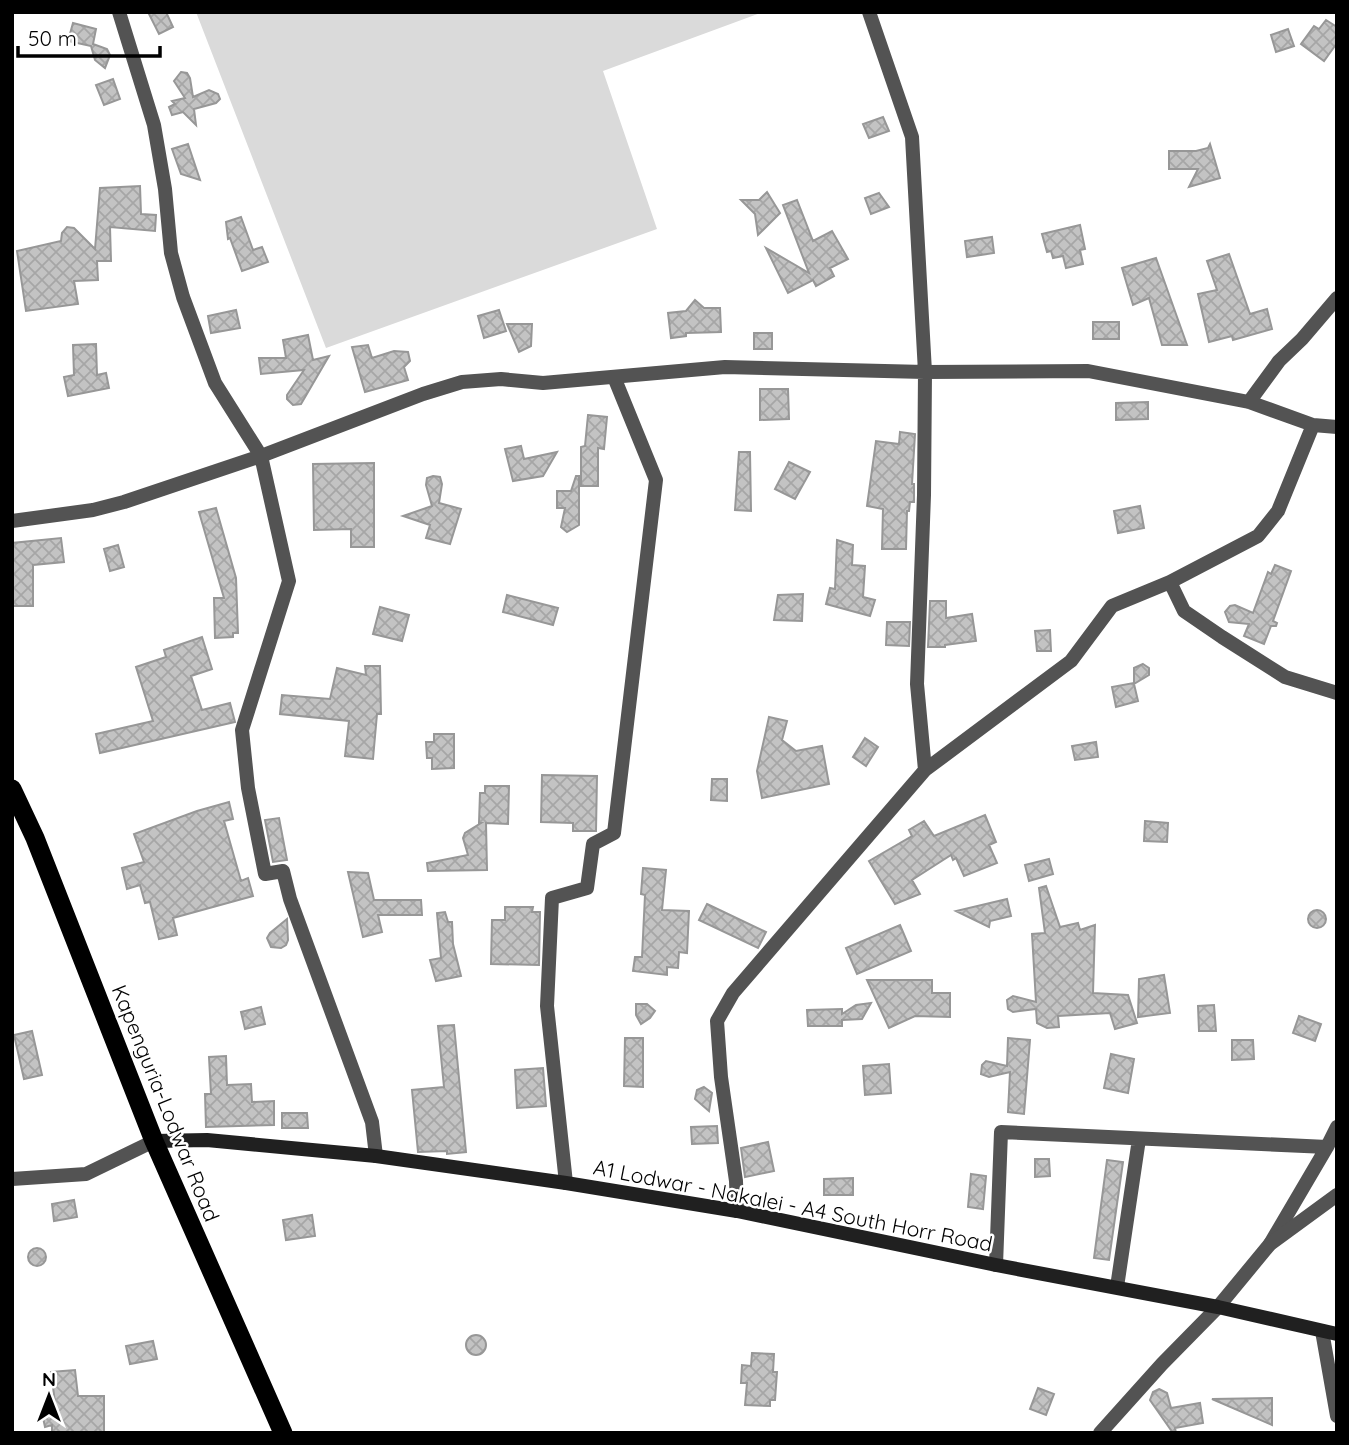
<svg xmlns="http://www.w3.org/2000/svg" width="1349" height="1445" viewBox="0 0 1349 1445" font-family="Quicksand,sans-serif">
  <defs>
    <pattern id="building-cross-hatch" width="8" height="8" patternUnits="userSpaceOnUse" patternTransform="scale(1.75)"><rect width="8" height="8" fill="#c3c3c3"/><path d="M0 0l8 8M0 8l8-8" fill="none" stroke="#a6a6a6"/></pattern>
  </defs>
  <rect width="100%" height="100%" fill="#fff"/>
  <path fill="#dadada" d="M 196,12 L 763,12 L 603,71 L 657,229 L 326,348 Z"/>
  <path fill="url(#building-cross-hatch)" stroke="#979797" stroke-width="2" d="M 148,12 L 166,12 L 173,27 L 159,34 Z
    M 1326,20 L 1337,27 L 1337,43 L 1324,61 L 1301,44 L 1314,26 L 1319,29 Z
    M 73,23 L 96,29 L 93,44 L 107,49 L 110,55 L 105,68 L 95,60 L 91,46 L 68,41 Z
    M 1288,29 L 1294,46 L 1276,52 L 1271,35 Z
    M 181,72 L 187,73 L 190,78 L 193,97 L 209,90 L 218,94 L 220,99 L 216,103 L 194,109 L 196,125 L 183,112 L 172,115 L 169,107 L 175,104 L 172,101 L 185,98 L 174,81 Z
    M 113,79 L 120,99 L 104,105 L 96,85 Z
    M 883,117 L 889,131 L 869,138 L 863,124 Z
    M 188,144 L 200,180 L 181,174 L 172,149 Z
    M 1210,144 L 1220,178 L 1189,187 L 1198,169 L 1169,169 L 1169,151 L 1196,151 L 1208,148 Z
    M 140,186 L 141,214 L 156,215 L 155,231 L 110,227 L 111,261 L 97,261 L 98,280 L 74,281 L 78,304 L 26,311 L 17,251 L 61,241 L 62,233 L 67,227 L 74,228 L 95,249 L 100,188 Z
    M 767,192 L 780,213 L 758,235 L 755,214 L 741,200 L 759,200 Z
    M 879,193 L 889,207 L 871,214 L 865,198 Z
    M 797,200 L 813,241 L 832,231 L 848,259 L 830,268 L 834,276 L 816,286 L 813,280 L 788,293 L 766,248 L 809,273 L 783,205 Z
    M 241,217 L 253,250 L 262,247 L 268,262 L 242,271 L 230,238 L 228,239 L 226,222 Z
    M 1080,225 L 1085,249 L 1080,250 L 1083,264 L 1066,268 L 1063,256 L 1053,258 L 1051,251 L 1047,252 L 1042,234 Z
    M 992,237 L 994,253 L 967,257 L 965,241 Z
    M 1229,254 L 1250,314 L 1267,309 L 1272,329 L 1233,340 L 1232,336 L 1209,342 L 1198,294 L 1217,290 L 1207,261 Z
    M 1156,258 L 1187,345 L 1162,345 L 1149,298 L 1133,305 L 1122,268 Z
    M 695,300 L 704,308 L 720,308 L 721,332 L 686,333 L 686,336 L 671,338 L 668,313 L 686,311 Z
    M 236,310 L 240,328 L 211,333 L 208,316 Z
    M 499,310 L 506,331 L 484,338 L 478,316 Z
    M 1093,322 L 1119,322 L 1119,339 L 1093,339 Z
    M 507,324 L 532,324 L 531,346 L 519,352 Z
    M 754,333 L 772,333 L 772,349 L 754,349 Z
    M 308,335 L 313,360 L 329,356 L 301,404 L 293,405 L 287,399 L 287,395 L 304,370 L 261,374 L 259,358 L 286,358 L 283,340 Z
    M 96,344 L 97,375 L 106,373 L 109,388 L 68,396 L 64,377 L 74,375 L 73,345 Z
    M 368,345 L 372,358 L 394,351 L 408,352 L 410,361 L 404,367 L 408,380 L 365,392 L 352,347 Z
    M 760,389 L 788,389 L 789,419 L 760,420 Z
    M 1148,402 L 1148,419 L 1116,420 L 1116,403 Z
    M 588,415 L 607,417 L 604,449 L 598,448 L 598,486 L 581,486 L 581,447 L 585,446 Z
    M 900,432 L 915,434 L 912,484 L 914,484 L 914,502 L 910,502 L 909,511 L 907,511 L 906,549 L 882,549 L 883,509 L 867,506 L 876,441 L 899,444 Z
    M 521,446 L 524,459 L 557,452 L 543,476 L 513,481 L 505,449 Z
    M 739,452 L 750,452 L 751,511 L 735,510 Z
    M 789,462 L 810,472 L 795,499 L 775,489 Z
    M 374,463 L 374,547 L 351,547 L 351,529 L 314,530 L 313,464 Z
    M 433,476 L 440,477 L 442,484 L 439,503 L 461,509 L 450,544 L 426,538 L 430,525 L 403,516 L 432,506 L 426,485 L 427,478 Z
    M 576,476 L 579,476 L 579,525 L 567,532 L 561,527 L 565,508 L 557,508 L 557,491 L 571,491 Z
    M 1140,506 L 1144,528 L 1118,533 L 1114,511 Z
    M 216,508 L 236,578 L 238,633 L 233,633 L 233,637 L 215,638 L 214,598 L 224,598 L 199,512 Z
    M 61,538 L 64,562 L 33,565 L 33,606 L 12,606 L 12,543 Z
    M 837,540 L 853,545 L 852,565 L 865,566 L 863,597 L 875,600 L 870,616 L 826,604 L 830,588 L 835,589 Z
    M 118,545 L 124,567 L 110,571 L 104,549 Z
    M 1275,565 L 1291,571 L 1273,621 L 1277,623 L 1276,626 L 1271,626 L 1264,644 L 1244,636 L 1249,624 L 1229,622 L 1225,612 L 1230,606 L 1235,605 L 1253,613 L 1268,572 L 1271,574 Z
    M 803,594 L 802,621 L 774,620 L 778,595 Z
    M 507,595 L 558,608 L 553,625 L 503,612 Z
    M 930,601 L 946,601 L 946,618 L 972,614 L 976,641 L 945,645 L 945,647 L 928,647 Z
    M 380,607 L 409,615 L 402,641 L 373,634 Z
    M 887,622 L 910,622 L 909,646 L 886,645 Z
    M 1050,630 L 1051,651 L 1037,651 L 1035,631 Z
    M 202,637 L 212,669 L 191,676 L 202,710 L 230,703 L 235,722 L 100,753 L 96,734 L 153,721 L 136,667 L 166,657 L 164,650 Z
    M 1143,664 L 1149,668 L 1149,675 L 1134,684 L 1138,701 L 1116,707 L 1112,687 L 1134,683 L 1134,668 Z
    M 365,666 L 380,666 L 381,714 L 377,714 L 373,759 L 345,756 L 349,721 L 280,714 L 282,695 L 330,699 L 337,668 L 366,675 Z
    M 769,717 L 787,721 L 782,740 L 796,751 L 822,746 L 829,784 L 762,798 L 757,771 Z
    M 434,734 L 454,734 L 454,768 L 432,769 L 432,758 L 427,758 L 426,742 L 434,742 Z
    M 865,738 L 878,747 L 866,766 L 853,757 Z
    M 1096,742 L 1098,757 L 1075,760 L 1072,746 Z
    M 542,775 L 597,776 L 596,831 L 573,831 L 573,823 L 541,822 Z
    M 712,779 L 727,779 L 727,801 L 711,800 Z
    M 485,786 L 509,786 L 508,824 L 486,823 L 487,870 L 428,871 L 427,863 L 468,855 L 463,838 L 465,833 L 481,823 L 479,823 L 480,793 L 485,793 Z
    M 229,802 L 233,819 L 224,821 L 241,881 L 248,878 L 253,896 L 173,918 L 177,935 L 159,939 L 150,902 L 145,903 L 140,885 L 127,889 L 122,868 L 144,862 L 134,834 L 197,811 Z
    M 985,815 L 996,842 L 989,845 L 997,863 L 964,876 L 956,858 L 953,860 L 951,855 L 912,880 L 920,894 L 895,904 L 869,861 L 912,836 L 909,830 L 924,821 L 934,836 Z
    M 279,818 L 287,860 L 273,862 L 265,820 Z
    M 1145,821 L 1168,823 L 1167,842 L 1144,841 Z
    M 1049,859 L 1053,874 L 1029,881 L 1025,865 Z
    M 643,868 L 666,870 L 662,910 L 689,911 L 687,953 L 679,952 L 678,968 L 667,967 L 667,975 L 633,971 L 635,957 L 642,957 L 645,895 L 641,894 Z
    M 348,872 L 368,873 L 374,900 L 421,900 L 422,915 L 378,915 L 382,932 L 363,937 Z
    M 1046,886 L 1060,927 L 1078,923 L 1080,930 L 1095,925 L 1093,993 L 1128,995 L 1137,1023 L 1115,1029 L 1110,1013 L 1058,1016 L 1059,1027 L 1047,1028 L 1037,1023 L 1036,1009 L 1013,1012 L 1008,1009 L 1007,1000 L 1013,996 L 1036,1002 L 1032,934 L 1045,933 L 1039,888 Z
    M 1007,899 L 1011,916 L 990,921 L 989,927 L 956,911 Z
    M 707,904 L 766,932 L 758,948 L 699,920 Z
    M 505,907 L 533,907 L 532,912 L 540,912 L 539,965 L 491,964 L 492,920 L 505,920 Z
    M1308 919a9 9 0 1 1 18 0a9 9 0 1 1-18 0Z
    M 445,912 L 448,922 L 452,922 L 453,944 L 461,976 L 436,981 L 430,960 L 441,958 L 437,913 Z
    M 287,919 L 288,940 L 286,945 L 281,948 L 271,947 L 267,938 L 270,933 Z
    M 900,925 L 911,951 L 857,974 L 846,948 Z
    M 1164,975 L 1170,1013 L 1138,1017 L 1139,979 Z
    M 867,980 L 932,980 L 932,993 L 950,993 L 950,1017 L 915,1016 L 889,1028 Z
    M 871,1003 L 862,1019 L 842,1020 L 842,1026 L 808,1026 L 807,1010 L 842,1009 L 842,1014 L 856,1005 Z
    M 636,1004 L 647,1004 L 655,1011 L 650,1018 L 641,1024 L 636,1015 Z
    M 1214,1005 L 1216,1031 L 1199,1031 L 1198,1006 Z
    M 261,1007 L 265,1024 L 245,1029 L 241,1012 Z
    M 1299,1016 L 1321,1024 L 1315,1041 L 1293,1033 Z
    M 454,1025 L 466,1152 L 447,1154 L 447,1151 L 418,1152 L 412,1090 L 444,1087 L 438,1026 Z
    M 32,1031 L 42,1075 L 24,1079 L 14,1035 Z
    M 625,1038 L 643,1038 L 643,1087 L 624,1086 Z
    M 1008,1038 L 1030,1040 L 1024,1114 L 1008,1112 L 1010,1072 L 989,1077 L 981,1074 L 982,1065 L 986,1061 L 1007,1066 Z
    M 1232,1040 L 1253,1040 L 1254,1059 L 1232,1060 Z
    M 1111,1054 L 1134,1059 L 1128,1093 L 1104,1088 Z
    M 226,1056 L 227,1085 L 251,1084 L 252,1102 L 274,1101 L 274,1125 L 206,1127 L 205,1094 L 211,1094 L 209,1057 Z
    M 889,1064 L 891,1093 L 865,1095 L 863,1066 Z
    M 543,1068 L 546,1106 L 517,1108 L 515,1070 Z
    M 704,1087 L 712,1093 L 709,1111 L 695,1099 L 697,1090 Z
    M 282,1113 L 307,1113 L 308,1128 L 282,1128 Z
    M 717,1126 L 718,1143 L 692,1144 L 691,1127 Z
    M 768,1142 L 774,1171 L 745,1177 L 741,1148 Z
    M 1035,1159 L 1049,1159 L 1050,1176 L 1035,1177 Z
    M 1107,1160 L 1123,1162 L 1109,1260 L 1094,1258 Z
    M 971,1174 L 986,1176 L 983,1209 L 968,1207 Z
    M 853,1178 L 853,1195 L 824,1195 L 824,1179 Z
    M 74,1200 L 77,1217 L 54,1221 L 52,1204 Z
    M 312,1215 L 315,1236 L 286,1240 L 283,1220 Z
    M28 1257a9 9 0 1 1 18 0a9 9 0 1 1-18 0Z
    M466 1345a10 10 0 1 1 20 0a10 10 0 1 1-20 0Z
    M 153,1341 L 157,1359 L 130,1364 L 126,1346 Z
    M 752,1353 L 774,1354 L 773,1372 L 777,1372 L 775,1400 L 770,1400 L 770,1406 L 745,1405 L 747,1383 L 741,1383 L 742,1365 L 751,1366 Z
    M 75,1370 L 78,1396 L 104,1396 L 104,1433 L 52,1433 L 52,1425 L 45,1427 L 42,1413 L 56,1410 L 51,1372 Z
    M 1038,1388 L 1054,1394 L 1046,1415 L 1030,1409 Z
    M 1159,1389 L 1167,1393 L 1171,1408 L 1200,1403 L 1203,1423 L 1175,1428 L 1176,1433 L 1173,1433 L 1150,1400 L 1153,1392 Z
    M 1272,1398 L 1272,1425 L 1212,1399 Z"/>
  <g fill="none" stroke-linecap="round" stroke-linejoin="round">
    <path stroke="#535353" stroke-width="14" d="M 119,12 L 154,125 L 165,189 L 171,253 L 183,297 L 215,383 L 261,456 L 289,581 L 242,730 L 248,788 L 265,874 L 283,871 L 290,899 L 372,1122 L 376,1156
      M 869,12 L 912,137 L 925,372 L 924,495 L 917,684 L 925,770
      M 1249,402 L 1279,361 L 1302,339 L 1337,298
      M 1313,425 L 1278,511 L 1258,536 L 1170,582 L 1184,611 L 1222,637 L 1285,677 L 1337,693
      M 12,521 L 93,510 L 124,502 L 261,456 L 423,394 L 462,382 L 501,379 L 543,383 L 725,367 L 925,372 L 1088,371 L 1249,402 L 1313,425 L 1337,427
      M 566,1183 L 547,1006 L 552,898 L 587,888 L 593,844 L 614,833 L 656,480 L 614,377
      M 737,1211 L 736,1181 L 721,1077 L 717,1021 L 733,993 L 925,770 L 1071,661 L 1112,606 L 1170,582
      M 1270,1244 L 1327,1147 L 1337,1127
      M 996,1265 L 1001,1132 L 1327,1147
      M 1117,1287 L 1139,1139
      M 1322,1331 L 1337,1416"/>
    <path stroke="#535353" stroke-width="14" d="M 12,1179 L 86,1174 L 154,1141
      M 1100,1433 L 1162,1364 L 1218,1307 L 1270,1244 L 1337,1195"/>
    <path stroke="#202020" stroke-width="14" d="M 154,1141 L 207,1140 L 376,1156 L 566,1183 L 737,1211 L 996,1265 L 1218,1307 L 1337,1334"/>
    <path stroke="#000" stroke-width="19" d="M 12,789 L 35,838 L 154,1141 L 283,1433"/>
  </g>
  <g text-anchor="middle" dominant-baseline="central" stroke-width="5" stroke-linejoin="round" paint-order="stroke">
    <g font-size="21" fill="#000" stroke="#fff">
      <text transform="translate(166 1103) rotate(68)">Kapenguria-Lodwar Road</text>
      <text transform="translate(793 1205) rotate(11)">A1 Lodwar - Nakalei - A4 South Horr Road</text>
    </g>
  </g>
  <rect width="1349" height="1445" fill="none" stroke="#000000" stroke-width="28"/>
  <g transform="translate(49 1396)" stroke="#ffffff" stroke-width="5" paint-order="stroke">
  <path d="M0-5L12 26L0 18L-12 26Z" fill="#000000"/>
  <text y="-10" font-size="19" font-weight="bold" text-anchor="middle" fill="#000000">N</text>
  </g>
  <path d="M18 46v10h142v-10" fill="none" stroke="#000000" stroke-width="3.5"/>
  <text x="28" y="46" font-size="21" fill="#000000" stroke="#ffffff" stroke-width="5" paint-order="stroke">50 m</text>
</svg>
